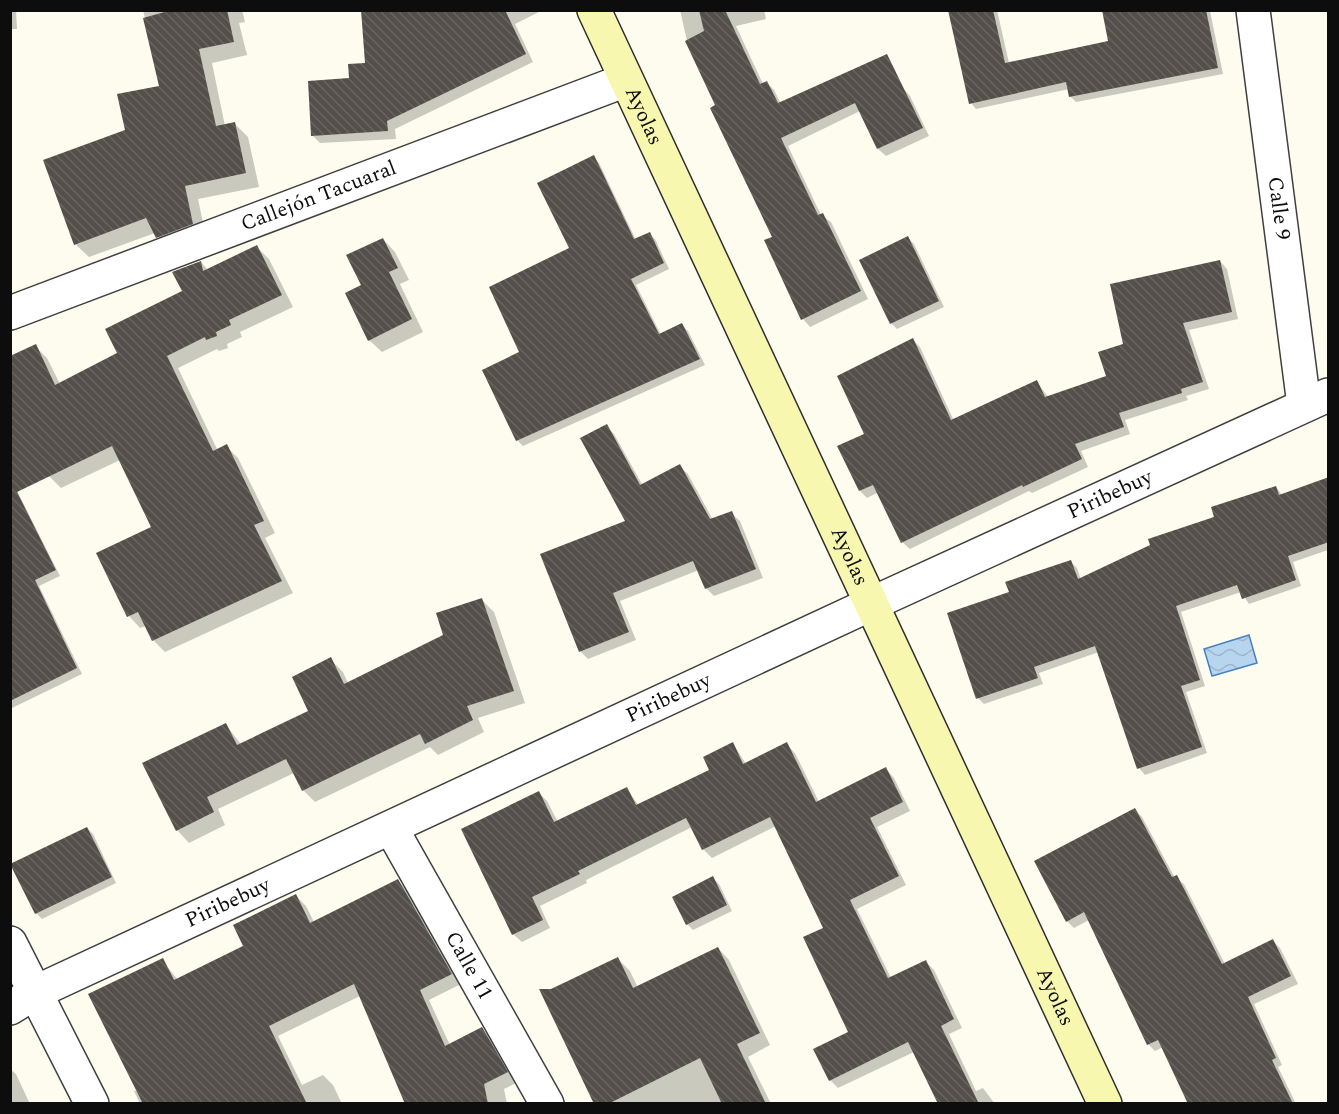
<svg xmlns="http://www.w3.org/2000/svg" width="1339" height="1114" viewBox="0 0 1339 1114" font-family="Spectral,serif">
  <defs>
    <pattern id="water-waves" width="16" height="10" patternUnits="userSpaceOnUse" patternTransform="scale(1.5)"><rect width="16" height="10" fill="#b8d5f0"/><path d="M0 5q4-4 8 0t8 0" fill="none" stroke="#9db6cd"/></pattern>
    <pattern id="building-back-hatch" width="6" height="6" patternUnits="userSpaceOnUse" patternTransform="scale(1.5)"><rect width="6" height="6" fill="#544f4a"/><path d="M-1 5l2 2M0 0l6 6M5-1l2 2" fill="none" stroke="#686460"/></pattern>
  </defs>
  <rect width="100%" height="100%" fill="#fdfcee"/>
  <path fill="url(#water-waves)" stroke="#4682c0" stroke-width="1.5" d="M 1249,635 L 1257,663 L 1212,676 L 1204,649 Z"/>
  <path fill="#0003" d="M 10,10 L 16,10 L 17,29 L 10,29 Z
    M 143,10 L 242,10 L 245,22 L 239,23 L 247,55 L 212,63 L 225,126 L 235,124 L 248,137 L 259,187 L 198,199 L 206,237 L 171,251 L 155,233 L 89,257 L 75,244 L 127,131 L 161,87 Z
    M 362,10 L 543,10 L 515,24 L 533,62 L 395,129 L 396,139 L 320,143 L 312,135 L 351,80 L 367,64 Z
    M 680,10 L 764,10 L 766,19 L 736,26 L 763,84 L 766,82 L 774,90 L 781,104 L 903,88 L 910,96 L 929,136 L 886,156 L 878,149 L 860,111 L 788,146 L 821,215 L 831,222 L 868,299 L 810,327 L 803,319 L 774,237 L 687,41 Z
    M 950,10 L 997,10 L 1009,63 L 1110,42 L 1103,10 L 1210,11 L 1223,74 L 1076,102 L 1070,96 L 1069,89 L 976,109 L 971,103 Z
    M 593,157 L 599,163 L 636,240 L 649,234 L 655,239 L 669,269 L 636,285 L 661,335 L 682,325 L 688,331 L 705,365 L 523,446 L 517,440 L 521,353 L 571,249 Z
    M 908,238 L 914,244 L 944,307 L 897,329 L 891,323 Z
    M 383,239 L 395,252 L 409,280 L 400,284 L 423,332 L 382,352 L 369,340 L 363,285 Z
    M 257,247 L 269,259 L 293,307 L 240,332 L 242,337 L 227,344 L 228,348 L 219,351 L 217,349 L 178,368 L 218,451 L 226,446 L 238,458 L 275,533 L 265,538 L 293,593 L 165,652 L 153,640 L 146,626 L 140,628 L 129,616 L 98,554 L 153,527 L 120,460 L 61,488 L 49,476 L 35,346 L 47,358 L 60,384 L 119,354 L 184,292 L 201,262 L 208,270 Z
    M 1220,261 L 1227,269 L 1238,319 L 1189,330 L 1209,389 L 1186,396 L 1188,400 L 1125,420 L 1130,434 L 1081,451 L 1088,467 L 1032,493 L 1029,491 L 910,549 L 902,542 L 879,492 L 867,498 L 860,491 L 866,434 L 913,340 L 920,347 L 954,421 L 1037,382 L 1048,397 L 1108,377 L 1125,345 Z
    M 606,426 L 614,434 L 643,486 L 679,466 L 688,474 L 713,520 L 731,513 L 740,521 L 763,578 L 714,596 L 706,588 L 699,570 L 620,601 L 636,640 L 588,659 L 580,651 L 627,522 Z
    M 10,477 L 60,576 L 39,586 L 82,674 L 10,709 Z
    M 1328,479 L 1328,550 L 1293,562 L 1301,586 L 1249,604 L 1241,592 L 1181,612 L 1205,686 L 1186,692 L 1207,753 L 1145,775 L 1139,768 L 1099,652 L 1039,673 L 1043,684 L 984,704 L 978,698 L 1010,593 L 1071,562 L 1077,568 L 1081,580 L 1276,487 L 1282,495 Z
    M 482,600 L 494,612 L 525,703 L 478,718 L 484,732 L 438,755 L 430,747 L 315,802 L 303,790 L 294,773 L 218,809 L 225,825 L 189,843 L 177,830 L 225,724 L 241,744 L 310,711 L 330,659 L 343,672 L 348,683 L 445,635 Z
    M 733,744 L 746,764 L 786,744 L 795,753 L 819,802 L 886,769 L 894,778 L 910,811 L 877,827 L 906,885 L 857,909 L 891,978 L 925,961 L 934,970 L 962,1028 L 949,1034 L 976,1091 L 983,1088 L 995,1104 L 940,1104 L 914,1052 L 838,1088 L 830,1080 L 850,1033 L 825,929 L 776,826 L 712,858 L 703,849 L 692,827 L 586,880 L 587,883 L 540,906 L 550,928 L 522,942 L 513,934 L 539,793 L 547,801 L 558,822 L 627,789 L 639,806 L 711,770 Z
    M 1135,809 L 1142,817 L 1175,878 L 1184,884 L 1225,964 L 1273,941 L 1280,948 L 1298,984 L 1254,1004 L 1282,1065 L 1278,1067 L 1296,1104 L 1190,1104 L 1163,1047 L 1155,1051 L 1148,1044 L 1089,920 L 1074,928 L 1067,921 Z
    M 87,828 L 93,834 L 116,883 L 42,919 L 36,913 Z
    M 713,878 L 719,884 L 732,911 L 693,930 L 687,924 Z
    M 398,881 L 408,891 L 461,984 L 429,1000 L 450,1045 L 482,1029 L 492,1039 L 516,1083 L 504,1089 L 507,1104 L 407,1104 L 360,996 L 278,1036 L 302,1085 L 323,1075 L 333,1085 L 342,1104 L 140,1104 L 134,1091 L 137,1090 L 162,960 L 178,980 L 245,947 L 296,896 L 306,906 L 314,922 Z
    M 718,948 L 729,960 L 770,1045 L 748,1057 L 771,1104 L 595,1104 L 551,991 L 618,959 L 630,971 L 638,988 Z
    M 10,1069 L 16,1074 L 30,1104 L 10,1104 Z"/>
  <path fill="url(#building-back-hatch)" d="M 172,10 L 227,10 L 234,42 L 199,49 L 216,126 L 235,122 L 246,173 L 185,186 L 193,224 L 156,238 L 146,218 L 74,245 L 43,160 L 125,130 L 117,94 L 159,86 L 143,18 Z
    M 361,10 L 505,10 L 526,54 L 387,121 L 388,131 L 311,136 L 308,81 L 349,78 L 348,64 L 365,63 Z
    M 699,10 L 725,10 L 760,84 L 767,81 L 778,103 L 887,54 L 923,128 L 877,149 L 855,103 L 781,138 L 818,215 L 823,213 L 861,291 L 801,320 L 764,240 L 772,237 L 710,108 L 715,105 L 685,41 L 704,31 Z
    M 948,10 L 993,10 L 1005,63 L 1108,41 L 1102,10 L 1206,10 L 1218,68 L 1069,97 L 1066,82 L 969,104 Z
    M 594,155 L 634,239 L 650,232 L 664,263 L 631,279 L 659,334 L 682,323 L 700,359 L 516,441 L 482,370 L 519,352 L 489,287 L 569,248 L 537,183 Z
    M 908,236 L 939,301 L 890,324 L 859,260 Z
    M 383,238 L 398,268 L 389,272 L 412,319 L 368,341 L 345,293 L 361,285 L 346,255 Z
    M 257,245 L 282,295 L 229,320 L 231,325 L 216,332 L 217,336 L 206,340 L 205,337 L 167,356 L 213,451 L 227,444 L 264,521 L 254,525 L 282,581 L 152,641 L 138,612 L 127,617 L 96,553 L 151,527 L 112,446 L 17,492 L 56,570 L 35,580 L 77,668 L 10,701 L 10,356 L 36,344 L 55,385 L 117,353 L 105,329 L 182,291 L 172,272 L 201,261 L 203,271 Z
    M 1220,260 L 1232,312 L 1183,323 L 1203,382 L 1181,389 L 1182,393 L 1119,413 L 1124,427 L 1075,444 L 1082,459 L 1023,487 L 1022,485 L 901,543 L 873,485 L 859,491 L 837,446 L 864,434 L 837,376 L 913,338 L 951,420 L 1037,380 L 1045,397 L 1106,376 L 1098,352 L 1123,344 L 1110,284 Z
    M 607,424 L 640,485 L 680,464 L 710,519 L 732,511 L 756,569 L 705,589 L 693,561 L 613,593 L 629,632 L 579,652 L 540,554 L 625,521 L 580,438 Z
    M 1329,477 L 1329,542 L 1288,556 L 1296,580 L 1242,599 L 1237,585 L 1176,606 L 1200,680 L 1181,686 L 1202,747 L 1137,769 L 1095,646 L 1034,667 L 1038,678 L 976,699 L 947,613 L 1009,592 L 1005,582 L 1071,560 L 1078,579 L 1150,545 L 1148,539 L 1214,517 L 1211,507 L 1276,486 L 1279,495 Z
    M 482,598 L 514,691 L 467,706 L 473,720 L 425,744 L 420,734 L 302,791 L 286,759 L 207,797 L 214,812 L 176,831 L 142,763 L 226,723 L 237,745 L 308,711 L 292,677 L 331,657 L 344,684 L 443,635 L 436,613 Z
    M 733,742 L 743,764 L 787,742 L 816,802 L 886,767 L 903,802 L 870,818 L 899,876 L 850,900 L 888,978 L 926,960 L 954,1019 L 941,1026 L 979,1104 L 938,1104 L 908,1042 L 829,1081 L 813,1049 L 848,1032 L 803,937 L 823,928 L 770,817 L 702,850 L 686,818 L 578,871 L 580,874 L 532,897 L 543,920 L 512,935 L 461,829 L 539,791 L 554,822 L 627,787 L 636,805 L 709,770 L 703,757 Z
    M 1135,808 L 1172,877 L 1177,875 L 1222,964 L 1273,939 L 1291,976 L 1248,997 L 1276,1058 L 1272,1060 L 1293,1104 L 1188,1104 L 1158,1040 L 1147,1045 L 1084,912 L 1066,922 L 1034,861 Z
    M 87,827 L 112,877 L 35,914 L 10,864 Z
    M 713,876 L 727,905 L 686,925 L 672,897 Z
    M 398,879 L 452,974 L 420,990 L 445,1046 L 482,1027 L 508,1072 L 484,1084 L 488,1104 L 405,1104 L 354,984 L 269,1026 L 307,1104 L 143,1104 L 88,994 L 163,958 L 174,980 L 243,946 L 233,925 L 296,894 L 310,923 Z
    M 718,947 L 760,1033 L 737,1044 L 766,1104 L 722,1104 L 700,1058 L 608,1104 L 594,1104 L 539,989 L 551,989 L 618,957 L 633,988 Z"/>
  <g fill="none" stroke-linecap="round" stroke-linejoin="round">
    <defs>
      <g id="street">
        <path id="s1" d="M 1253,10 L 1304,405"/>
        <path id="s2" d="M 10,313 L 626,80"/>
        <path id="s3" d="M 391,828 L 547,1104"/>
        <path d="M 10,943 L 92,1104"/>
        <path id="s4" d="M 10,1008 L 34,993 L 871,604 L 1328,395"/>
      </g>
      <g id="secondary">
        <path id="s5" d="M 594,10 L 1105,1104"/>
      </g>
    </defs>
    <use href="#street" stroke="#404040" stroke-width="36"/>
    <use href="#secondary" stroke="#2f2f2f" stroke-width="36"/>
    <use href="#street" stroke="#fff" stroke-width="33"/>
    <use href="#secondary" stroke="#f7f7af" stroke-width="33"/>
  </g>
  <g text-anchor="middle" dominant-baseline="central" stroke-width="6" stroke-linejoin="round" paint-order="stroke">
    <g font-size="21" fill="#0d0d0d" stroke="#fff">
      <text stroke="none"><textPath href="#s5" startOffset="117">Ayolas</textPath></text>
      <text stroke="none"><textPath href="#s2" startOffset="330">Callejón Tacuaral</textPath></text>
      <text stroke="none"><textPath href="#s1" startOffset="200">Calle 9</textPath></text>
      <text stroke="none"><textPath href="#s4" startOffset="1214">Piribebuy</textPath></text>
      <text stroke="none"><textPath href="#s5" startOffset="603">Ayolas</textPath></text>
      <text stroke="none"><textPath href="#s4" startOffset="728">Piribebuy</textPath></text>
      <text stroke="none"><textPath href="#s4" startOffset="242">Piribebuy</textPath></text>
      <text stroke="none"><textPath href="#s3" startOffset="158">Calle 11</textPath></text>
      <text stroke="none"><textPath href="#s5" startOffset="1089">Ayolas</textPath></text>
    </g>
  </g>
  <rect width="1339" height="1114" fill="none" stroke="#0d0d0d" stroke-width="24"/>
</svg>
